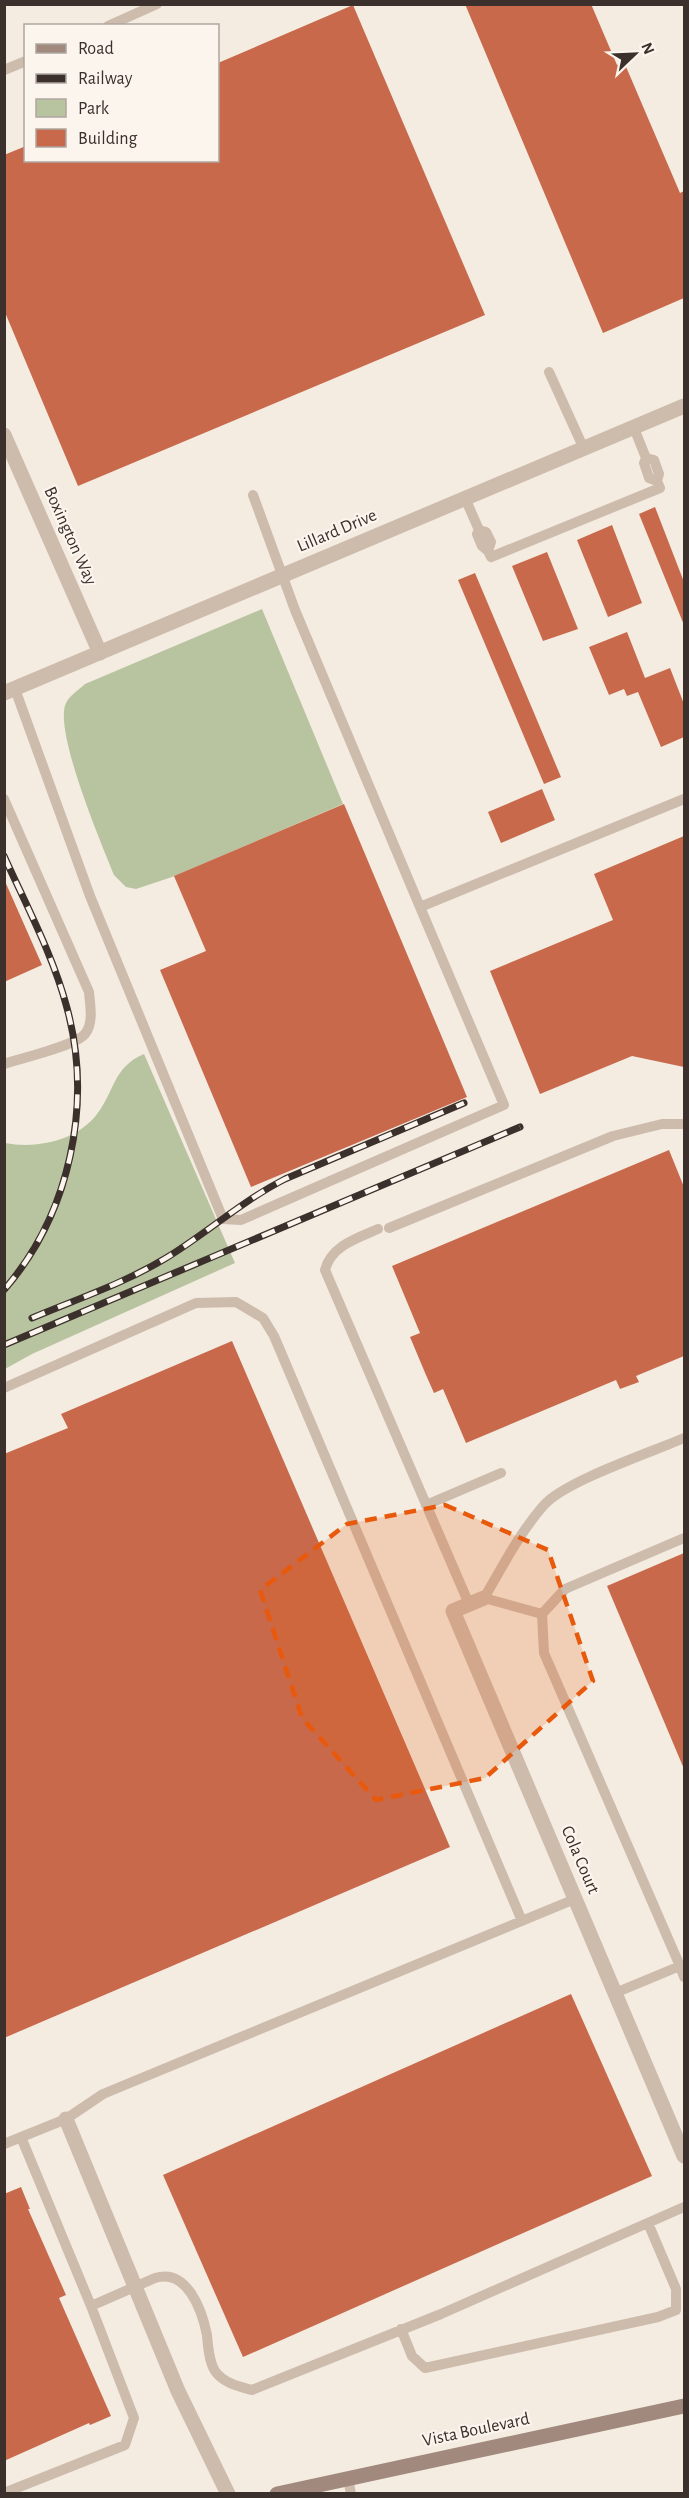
<svg xmlns="http://www.w3.org/2000/svg" width="689" height="2498" viewBox="0 0 689 2498" font-family="'Alegreya Sans',sans-serif">
  <rect width="100%" height="100%" fill="#f4ebe1"/>
  <path fill="#b8c4a0" d="M 262,609 L 343,804 L 172,877 L 136,889 L 126,887 L 114,875 C 102,845 53,730 66,703 C 69,696 80,689 85,684 Z
    M 144,1054 L 235,1263 L 32,1354 L 5,1369 L 5,1143 C 36,1149 77,1141 97,1114 C 115,1091 113,1067 144,1054 Z"/>
  <path fill="#c8694b" d="M 465,4 L 591,4 L 617,65 L 624,62 L 680,193 L 684,191 L 684,298 L 603,333 Z
    M 353,5 L 485,315 L 78,486 L 4,310 L 4,155 L 26,146 L 26,160 L 218,160 L 218,63 Z
    M 655,507 L 684,582 L 684,625 L 639,514 Z
    M 612,525 L 642,603 L 608,617 L 577,540 Z
    M 547,552 L 578,629 L 543,641 L 512,566 Z
    M 475,573 L 561,777 L 544,784 L 458,580 Z
    M 627,632 L 645,678 L 670,668 L 684,704 L 684,737 L 661,747 L 638,692 L 627,696 L 624,689 L 609,695 L 589,647 Z
    M 542,789 L 555,820 L 501,843 L 488,812 Z
    M 344,804 L 467,1097 L 251,1187 L 160,970 L 206,951 L 174,876 Z
    M 684,836 L 684,1067 L 632,1056 L 540,1094 L 490,971 L 613,920 L 594,874 Z
    M 4,879 L 42,965 L 4,982 Z
    M 669,1150 L 684,1187 L 684,1356 L 636,1376 L 639,1382 L 620,1389 L 616,1380 L 466,1443 L 443,1389 L 434,1393 L 426,1375 L 410,1337 L 420,1333 L 392,1266 Z
    M 232,1341 L 450,1847 L 4,2038 L 4,1454 L 68,1428 L 61,1414 Z
    M 684,1553 L 684,1769 L 607,1586 Z
    M 571,1994 L 652,2176 L 243,2357 L 163,2175 Z
    M 21,2187 L 30,2209 L 28,2209 L 66,2295 L 59,2298 L 111,2416 L 90,2425 L 89,2423 L 4,2461 L 4,2194 Z"/>
  <g fill="none" stroke-linecap="round" stroke-linejoin="round">
    <path stroke="#cdbbac" stroke-width="10" d="M 108,26 L 157,4
      M 4,70 L 26,61
      M 549,372 L 584,449
      M 634,428 L 646,458 L 644,463 L 649,478 L 657,481 L 659,474 L 654,460 L 646,458
      M 253,495 L 295,610 L 420,907 L 684,799
      M 465,498 L 479,530 L 477,534 L 482,546 L 488,551 L 491,542 L 486,532 L 479,530
      M 488,551 L 491,557 L 660,488 L 657,481
      M 15,689 L 90,896 L 223,1219 L 241,1220 L 504,1105 L 420,907
      M 4,799 L 89,992 C 90,1005 94,1023 85,1034 C 75,1046 22,1058 4,1064
      M 389,1228 L 613,1136 L 662,1124 L 684,1124
      M 378,1229 C 357,1238 331,1246 325,1270 L 469,1604
      M 4,1388 L 196,1303 L 236,1302 L 263,1318 L 274,1336 L 522,1921
      M 426,1505 L 501,1473
      M 542,1614 L 565,1589 L 684,1538
      M 680,1966 L 544,1653 L 542,1614 L 484,1598 C 503,1566 520,1532 544,1505 C 565,1481 652,1452 684,1438
      M 615,1993 L 680,1966 L 684,1977
      M 21,2137 L 91,2306
      M 4,2144 L 66,2119 L 103,2094 L 575,1899
      M 401,2329 L 412,2356 L 425,2368 L 658,2317 L 676,2310 L 676,2289 L 648,2223
      M 348,2478 L 351,2494
      M 4,2493 L 125,2445 L 134,2418 L 91,2306 L 155,2278 C 187,2268 202,2310 207,2335 C 208,2346 209,2362 215,2371 C 223,2383 240,2387 252,2390 L 441,2314 L 684,2207"/>
    <path stroke="#cdbbac" stroke-width="15" d="M 4,435 L 100,653
      M 484,1598 L 453,1611 L 684,2156
      M 66,2119 L 178,2391 L 228,2494"/>
    <path stroke="#cdbbac" stroke-width="15" d="M 4,693 L 684,406"/>
    <path stroke="#a18a7d" stroke-width="15" d="M 277,2494 L 684,2406"/>
    <defs>
      <path id="rail" d="M 4,856 C 26,905 53,955 67,1008 C 93,1104 70,1214 4,1290
        M 32,1318 C 77,1299 125,1283 166,1258 C 207,1233 242,1201 285,1179 L 464,1103
        M 4,1345 L 520,1127"/>
    </defs>
    <use href="#rail" stroke="#3b302b" stroke-width="7"/>
    <use href="#rail" stroke="#fbf5ee" stroke-width="4.5" stroke-dasharray="14" stroke-linecap="butt"/>
  </g>
  <path fill="#e8590c" fill-opacity="0.2" stroke="#e8590c" stroke-width="4.5" stroke-dasharray="12 8" stroke-linejoin="round" d="M 445,1505 L 548,1550 L 593,1681 L 485,1778 L 376,1800 L 302,1718 L 260,1590 L 347,1524 Z"/>
  <g text-anchor="middle" dominant-baseline="central" stroke-width="4.5" stroke-linejoin="round" paint-order="stroke">
    <g font-size="18" fill="#3b302b" stroke="#fbf5ee">
      <text transform="translate(337 531) rotate(-23)">Lillard Drive</text>
      <text transform="translate(70 536) rotate(66)">Boxington Way</text>
      <text transform="translate(580 1860) rotate(67)">Cola Court</text>
      <text transform="translate(476 2430) rotate(-12)">Vista Boulevard</text>
    </g>
  </g>
  <rect width="689" height="2498" fill="none" stroke="#3b302b" stroke-width="12"/>
  <rect x="24" y="24" width="195" height="138" fill="#fbf5ee" stroke="#aea6a0" stroke-width="1.5"/>
  <rect x="36" y="44" width="30" height="9" fill="#a18a7d" stroke="#aea6a0" stroke-width="1.5"/>
  <text x="78" y="54" font-size="18" fill="#3b302b">Road</text>
  <rect x="36" y="74" width="30" height="9" fill="#3b302b" stroke="#aea6a0" stroke-width="1.5"/>
  <text x="78" y="84" font-size="18" fill="#3b302b">Railway</text>
  <rect x="36" y="99" width="30" height="18" fill="#b8c4a0" stroke="#aea6a0" stroke-width="1.5"/>
  <text x="78" y="114" font-size="18" fill="#3b302b">Park</text>
  <rect x="36" y="129" width="30" height="18" fill="#c8694b" stroke="#aea6a0" stroke-width="1.5"/>
  <text x="78" y="144" font-size="18" fill="#3b302b">Building</text>
  <g transform="translate(635 54) rotate(67)" stroke="#fbf5ee" stroke-width="4.5" paint-order="stroke">
  <path d="M0-4.5L10 22L0 15L-10 22Z" fill="#3b302b"/>
  <text y="-9" font-size="16" font-weight="bold" text-anchor="middle" fill="#3b302b">N</text>
  </g>
</svg>
